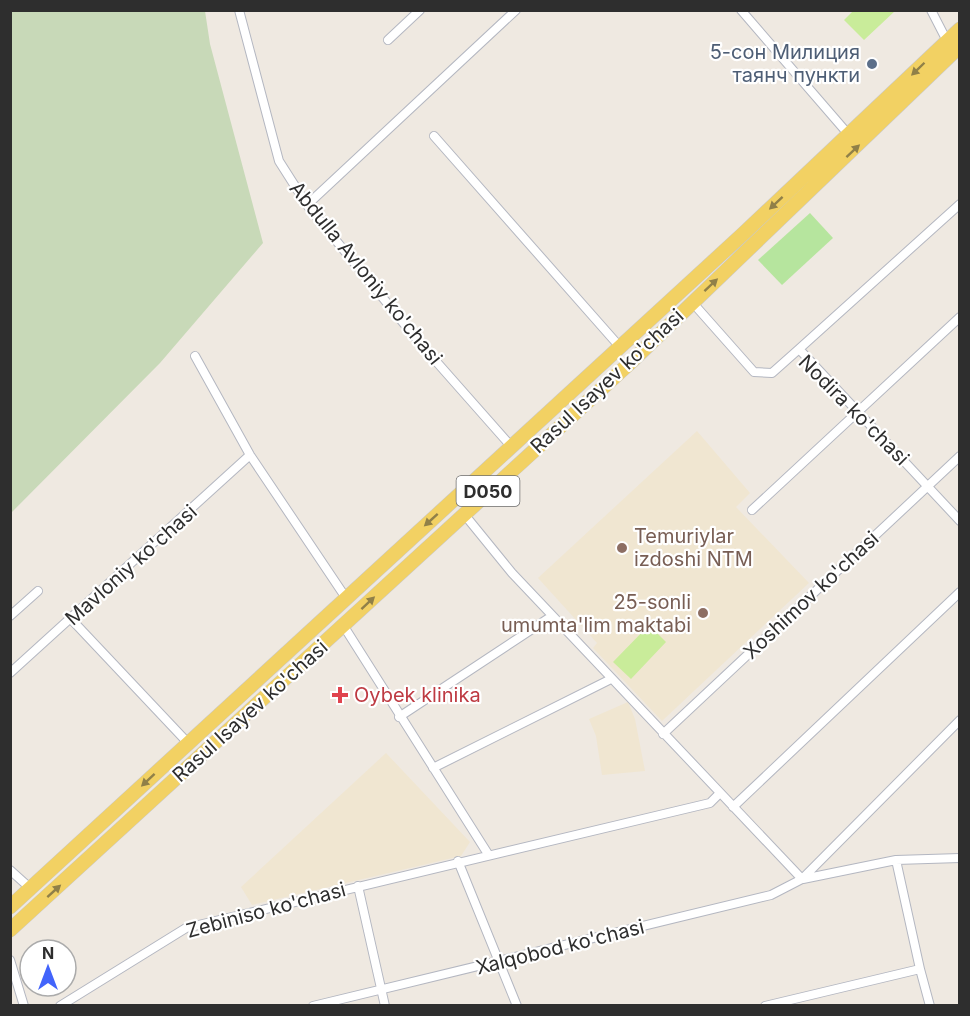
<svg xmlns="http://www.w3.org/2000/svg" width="970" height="1016" viewBox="0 0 970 1016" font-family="Inter,sans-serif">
  <rect width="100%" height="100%" fill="#efe9e1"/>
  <path fill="#f0e6d1" d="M 697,431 L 750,493 L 736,507 L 809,583 L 662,721 L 593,648 L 597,643 L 538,578 Z
    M 628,702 L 635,719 L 645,771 L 602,775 L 596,736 L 589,719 Z
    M 386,753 L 470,842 L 461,856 L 252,905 L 241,887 Z"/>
  <path fill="#b6e59e" d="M 810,213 L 833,238 L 782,285 L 758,260 Z"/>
  <path fill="#c8d9b8" d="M 11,10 L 205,11 L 210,44 L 263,243 L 160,363 L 11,513 Z"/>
  <path fill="#c9ec9a" d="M 853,11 L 853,10 L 895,11 L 864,40 L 844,20 Z
    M 649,625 L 666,642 L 631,679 L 613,662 Z"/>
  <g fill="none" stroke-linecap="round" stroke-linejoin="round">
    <defs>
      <path id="minor" d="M 239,10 L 279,161 L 307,205 L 419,342 L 510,445
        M 741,10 L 849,135
        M 931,10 L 947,41
        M 388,40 L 420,10
        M 434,136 L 620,347
        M 307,205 L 516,10
        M 692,302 L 754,372 L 772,373 L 799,349 L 960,521
        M 799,349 L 960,204
        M 195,356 L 250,455 L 346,598
        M 752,510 L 960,317
        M 464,514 L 512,573 L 802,879
        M 10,616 L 38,591
        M 71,619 L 188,743
        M 343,625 L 488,854
        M 10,673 L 250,455
        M 399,717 L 552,616
        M 663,734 L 960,456
        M 433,768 L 611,679
        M 733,807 L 960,592
        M 896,860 L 960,858
        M 458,861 L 517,1006
        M 10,870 L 30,888
        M 803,879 L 896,860 L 920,969
        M 358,886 L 385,1006
        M 10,960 L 24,1006
        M 60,1006 L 186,928 L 710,803 L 720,793
        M 313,1006 L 771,895 L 802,879 L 960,720
        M 765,1006 L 920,969 L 930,1006"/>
      <path id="primary" d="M 10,907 L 743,234 L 960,29
        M 10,930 L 632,361 L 960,46"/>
    </defs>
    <use href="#minor" stroke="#b4b7c1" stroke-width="10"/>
    <use href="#primary" stroke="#c9c9c9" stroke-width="15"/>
    <use href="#minor" stroke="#fff" stroke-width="8"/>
    <use href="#primary" stroke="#f2d163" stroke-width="14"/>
  </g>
  <defs><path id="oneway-solid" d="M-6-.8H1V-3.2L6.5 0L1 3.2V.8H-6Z" transform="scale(1.5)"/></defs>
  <g fill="#908048">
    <use href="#oneway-solid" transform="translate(918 69) rotate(136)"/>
    <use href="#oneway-solid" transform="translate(853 151) rotate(-43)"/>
    <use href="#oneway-solid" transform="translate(776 203) rotate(137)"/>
    <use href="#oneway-solid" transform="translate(711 285) rotate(-43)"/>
    <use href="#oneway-solid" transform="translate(431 520) rotate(138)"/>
    <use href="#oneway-solid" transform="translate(368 603) rotate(-43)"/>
    <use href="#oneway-solid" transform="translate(148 780) rotate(137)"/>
    <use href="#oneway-solid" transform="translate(54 891) rotate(-42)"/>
  </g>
  <circle fill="#5c6f8a" stroke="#fff" stroke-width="2" cx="872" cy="64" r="6"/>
  <g fill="#8d6e63" stroke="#fff" stroke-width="2">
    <circle cx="622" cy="548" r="6"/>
    <circle cx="703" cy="613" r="6"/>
  </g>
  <path fill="#e0444e" stroke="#fff" stroke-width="2" d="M337 686h6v6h6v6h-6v6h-6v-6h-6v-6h6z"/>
  <g text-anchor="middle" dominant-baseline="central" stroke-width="4.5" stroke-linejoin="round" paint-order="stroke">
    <rect fill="#fff" stroke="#6d6d6d" stroke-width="1.5" x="456.5" y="476" width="63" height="30" rx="4.5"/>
    <g font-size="18" font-weight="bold" fill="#2e2e2e">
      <text x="488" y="491">D050</text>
    </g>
    <g font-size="20" fill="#4e5e75" stroke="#fff" text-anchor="end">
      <text x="860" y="52">5-сон Милиция<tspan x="860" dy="23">таянч пункти</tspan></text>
    </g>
    <g font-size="20" fill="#2e2e2e" stroke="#fff">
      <text transform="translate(366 273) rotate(51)">Abdulla Avloniy ko'chasi</text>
      <text transform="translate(607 381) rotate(-43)">Rasul Isayev ko'chasi</text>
      <text transform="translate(854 410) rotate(45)">Nodira ko'chasi</text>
      <text transform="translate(131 565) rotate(-42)">Mavloniy ko'chasi</text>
      <text transform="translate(811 595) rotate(-43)">Xoshimov ko'chasi</text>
      <text transform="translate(250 711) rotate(-42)">Rasul Isayev ko'chasi</text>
      <text transform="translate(266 910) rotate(-15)">Zebiniso ko'chasi</text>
      <text transform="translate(560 947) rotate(-14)">Xalqobod ko'chasi</text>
    </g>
    <g font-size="20" fill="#785e54" stroke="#fff" text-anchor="start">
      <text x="634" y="536">Temuriylar<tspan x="634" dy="23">izdoshi NTM</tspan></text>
      <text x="691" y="602" text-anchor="end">25-sonli<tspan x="691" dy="23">umumta'lim maktabi</tspan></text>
    </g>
    <g font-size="20" fill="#be3a42" stroke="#fff" text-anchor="start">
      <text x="354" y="695">Oybek klinika</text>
    </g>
  </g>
  <rect width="970" height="1016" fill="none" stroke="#2e2e2e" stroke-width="24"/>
  <g transform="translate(48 968)"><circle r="28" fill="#ffffff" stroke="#ababab" stroke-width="1.5"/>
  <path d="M0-4.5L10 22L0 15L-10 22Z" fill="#4264fb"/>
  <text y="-9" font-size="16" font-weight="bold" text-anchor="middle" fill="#2e2e2e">N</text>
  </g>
</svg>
